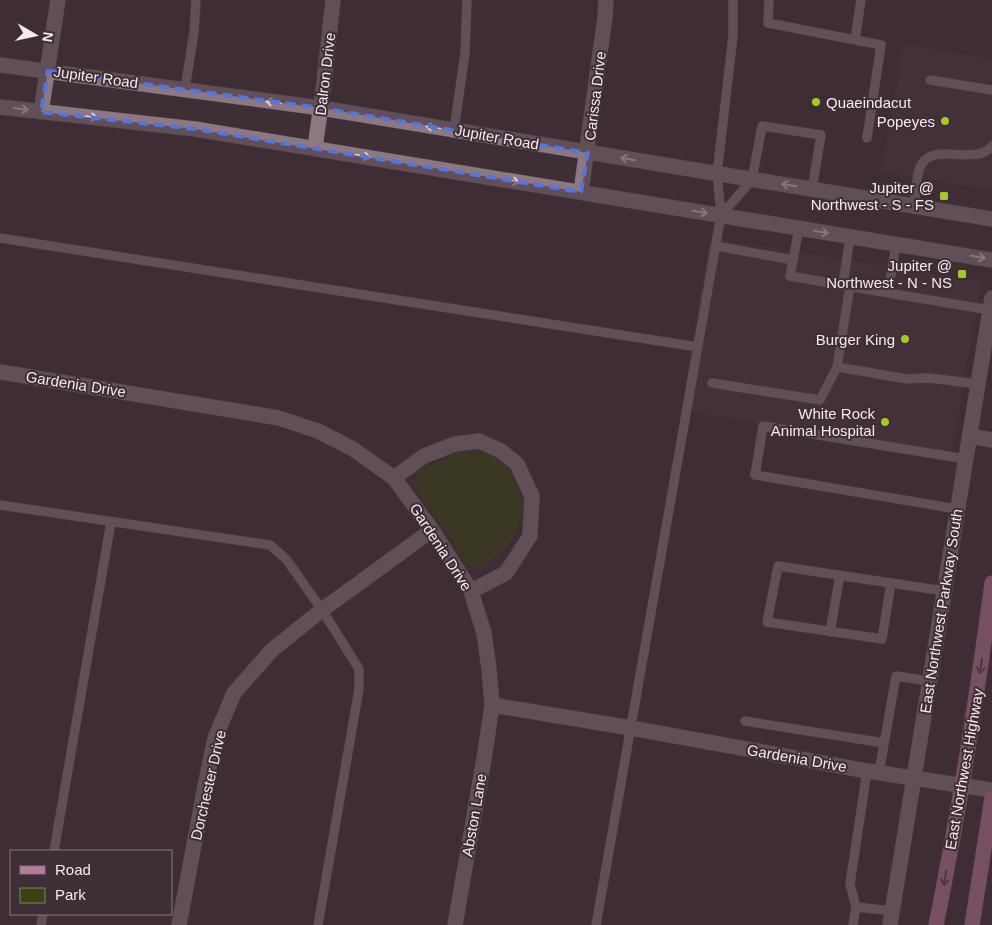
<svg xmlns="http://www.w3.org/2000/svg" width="992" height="925" viewBox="0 0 992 925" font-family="Arial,sans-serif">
  <rect width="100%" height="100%" fill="#3e2e35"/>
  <path fill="#4b343f" d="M 903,45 L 992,59 L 992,190 L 882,172 Z
    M 710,238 L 981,282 L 952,453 L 681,410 Z"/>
  <path fill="#36440e" d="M 458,452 C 469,452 483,451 492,456 C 500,459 510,471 513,478 C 535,516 514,546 481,567 L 464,564 L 457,548 L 416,490 L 413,483 L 417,474 L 422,469 Z"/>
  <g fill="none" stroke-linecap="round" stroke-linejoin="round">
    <defs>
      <path id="service" d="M 769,0 L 768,23 L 881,45 L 867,138
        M 855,40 L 861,0
        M 930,80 L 992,90
        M 185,89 L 194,32 L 196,0
        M 454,130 L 465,53 L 467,0
        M 914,206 C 916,195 916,177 920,167 C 931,140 976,167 992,146
        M 721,215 L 752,180 L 762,126 L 821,135 L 812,189
        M 799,228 L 790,276 L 888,293 L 896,244
        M 0,238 L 698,347
        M 716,246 L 793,260
        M 843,284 L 850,237
        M 850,286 L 837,367 L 907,379 L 929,378 L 978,384
        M 888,293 L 990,310
        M 712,383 L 820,400 L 837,367
        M 0,505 L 270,545 L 286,559 L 322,610 L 359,669 L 359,689 L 318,925
        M 957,509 L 755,475 L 763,426 L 966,459
        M 891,583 L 882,639 L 767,622 L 778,566 L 944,591
        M 830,632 L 840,575
        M 745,721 L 884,743
        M 879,773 L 896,676 L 929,681
        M 54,851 L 111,522
        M 856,907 L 850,884 L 867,771
        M 41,925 L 43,914
        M 596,925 L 721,215 L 717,174 L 733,36 L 733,0
        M 853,925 L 856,907 L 892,911"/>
      <path id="minor" d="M 41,112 L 58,0
        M 315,148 L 324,83 L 333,0
        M 581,192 L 605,17 L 606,0
        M 0,372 L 279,418 L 318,431 L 353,449 L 394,478 L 432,530 L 471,591 L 484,633 L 489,669 L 492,705 L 485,753 L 455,925
        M 970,436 L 992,440
        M 394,478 L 424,456 L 455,444 L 479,441 L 501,451 L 517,464 L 532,496 L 530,536 L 506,573 L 471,591
        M 492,705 L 631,728 L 867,771 L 992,790
        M 179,925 L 205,786 L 215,738 L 234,693 L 272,650 L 322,610 L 432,530
        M 890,925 L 992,298"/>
      <path id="secondary" d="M 0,65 L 321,108 L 992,219
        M 0,107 L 195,129 L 992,260"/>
      <path id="primary" d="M 936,925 C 959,812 977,697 992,583
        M 972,925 L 992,798"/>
    </defs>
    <use href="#service" stroke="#5a4d53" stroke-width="10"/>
    <use href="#minor" stroke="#5a4d53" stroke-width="16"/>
    <use href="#secondary" stroke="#5a4d53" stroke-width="16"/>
    <use href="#primary" stroke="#5a4d53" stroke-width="16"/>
    <use href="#service" stroke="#8b7880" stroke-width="9"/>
    <use href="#minor" stroke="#8b7880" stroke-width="15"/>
    <use href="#secondary" stroke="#8b7880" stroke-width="15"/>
    <use href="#primary" stroke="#bc789b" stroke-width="15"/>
  </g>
  <defs><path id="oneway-shaft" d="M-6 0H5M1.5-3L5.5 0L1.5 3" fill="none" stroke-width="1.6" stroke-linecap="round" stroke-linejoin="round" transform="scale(1.25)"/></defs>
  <g stroke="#dacdd2">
    <use href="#oneway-shaft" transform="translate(273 102) rotate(-172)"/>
    <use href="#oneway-shaft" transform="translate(21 109) rotate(7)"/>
    <use href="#oneway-shaft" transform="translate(90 117) rotate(7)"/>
    <use href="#oneway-shaft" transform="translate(433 127) rotate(-171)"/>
    <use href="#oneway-shaft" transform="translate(363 156) rotate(9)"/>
    <use href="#oneway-shaft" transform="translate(628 159) rotate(-171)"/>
    <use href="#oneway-shaft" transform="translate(512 181) rotate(9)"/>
    <use href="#oneway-shaft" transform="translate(789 185) rotate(-171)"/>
    <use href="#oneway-shaft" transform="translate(700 212) rotate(10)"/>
    <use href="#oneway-shaft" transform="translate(821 232) rotate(10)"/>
    <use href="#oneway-shaft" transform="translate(978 257) rotate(9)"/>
  </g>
  <g stroke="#5e404e">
    <use href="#oneway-shaft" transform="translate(981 666) rotate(98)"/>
    <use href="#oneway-shaft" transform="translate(945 878) rotate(100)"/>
  </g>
  <path d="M0 0H992V925H0ZM 48,71 L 321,108 L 588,153 L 581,192 L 195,129 L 41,112 Z" fill="#3e2e35" fill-opacity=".55" fill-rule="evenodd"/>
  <path fill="none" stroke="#5375de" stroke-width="4" stroke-dasharray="10 6" stroke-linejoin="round" d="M 48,71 L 321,108 L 588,153 L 581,192 L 195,129 L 41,112 Z"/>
  <g fill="#a2c928" stroke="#3e2e35" stroke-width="2">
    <circle cx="816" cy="102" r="5"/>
    <circle cx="945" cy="121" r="5"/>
    <rect x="939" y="191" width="10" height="10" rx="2.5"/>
    <rect x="957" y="269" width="10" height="10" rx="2.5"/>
    <circle cx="905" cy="339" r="5"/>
    <circle cx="885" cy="422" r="5"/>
  </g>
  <g text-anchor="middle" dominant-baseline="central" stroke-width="4" stroke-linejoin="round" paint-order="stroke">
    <g font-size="15" fill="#f4e9ee" stroke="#3e2e35">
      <text transform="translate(325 74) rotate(-83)">Dalron Drive</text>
      <text transform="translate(96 77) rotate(8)">Jupiter Road</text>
      <text transform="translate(595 96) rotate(-83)">Carissa Drive</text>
      <text transform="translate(497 137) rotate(10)">Jupiter Road</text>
      <text transform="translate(76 384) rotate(9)">Gardenia Drive</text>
      <text transform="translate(441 547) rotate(57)">Gardenia Drive</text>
      <text transform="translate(941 611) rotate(-81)">East Northwest Parkway South</text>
      <text transform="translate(797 758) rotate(10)">Gardenia Drive</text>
      <text transform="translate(964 769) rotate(-80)">East Northwest Highway</text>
      <text transform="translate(208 785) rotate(-77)">Dorchester Drive</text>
      <text transform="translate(474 815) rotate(-80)">Abston Lane</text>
    </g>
    <g font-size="15" fill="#f4e9ee" stroke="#3e2e35" text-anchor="end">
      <text x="826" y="102" text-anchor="start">Quaeindacut</text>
      <text x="935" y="121">Popeyes</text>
      <text x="934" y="187">Jupiter @<tspan x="934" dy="17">Northwest - S - FS</tspan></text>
      <text x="952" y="265">Jupiter @<tspan x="952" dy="17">Northwest - N - NS</tspan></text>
      <text x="895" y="339">Burger King</text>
      <text x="875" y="413">White Rock<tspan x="875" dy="17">Animal Hospital</tspan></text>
    </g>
  </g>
  <rect x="10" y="850" width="162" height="65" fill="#3e2e35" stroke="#87797f"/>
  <rect x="20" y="866" width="25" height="8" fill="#bc789b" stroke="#87797f"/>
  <text x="55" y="875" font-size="15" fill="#f4e9ee">Road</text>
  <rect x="20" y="888" width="25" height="15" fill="#36440e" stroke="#87797f"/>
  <text x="55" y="900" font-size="15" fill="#f4e9ee">Park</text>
  <g transform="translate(35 35) rotate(99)" stroke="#3e2e35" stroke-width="4" paint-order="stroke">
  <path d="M0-4L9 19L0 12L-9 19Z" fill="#f4e9ee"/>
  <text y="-8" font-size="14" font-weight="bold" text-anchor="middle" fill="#f4e9ee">N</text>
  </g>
</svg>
